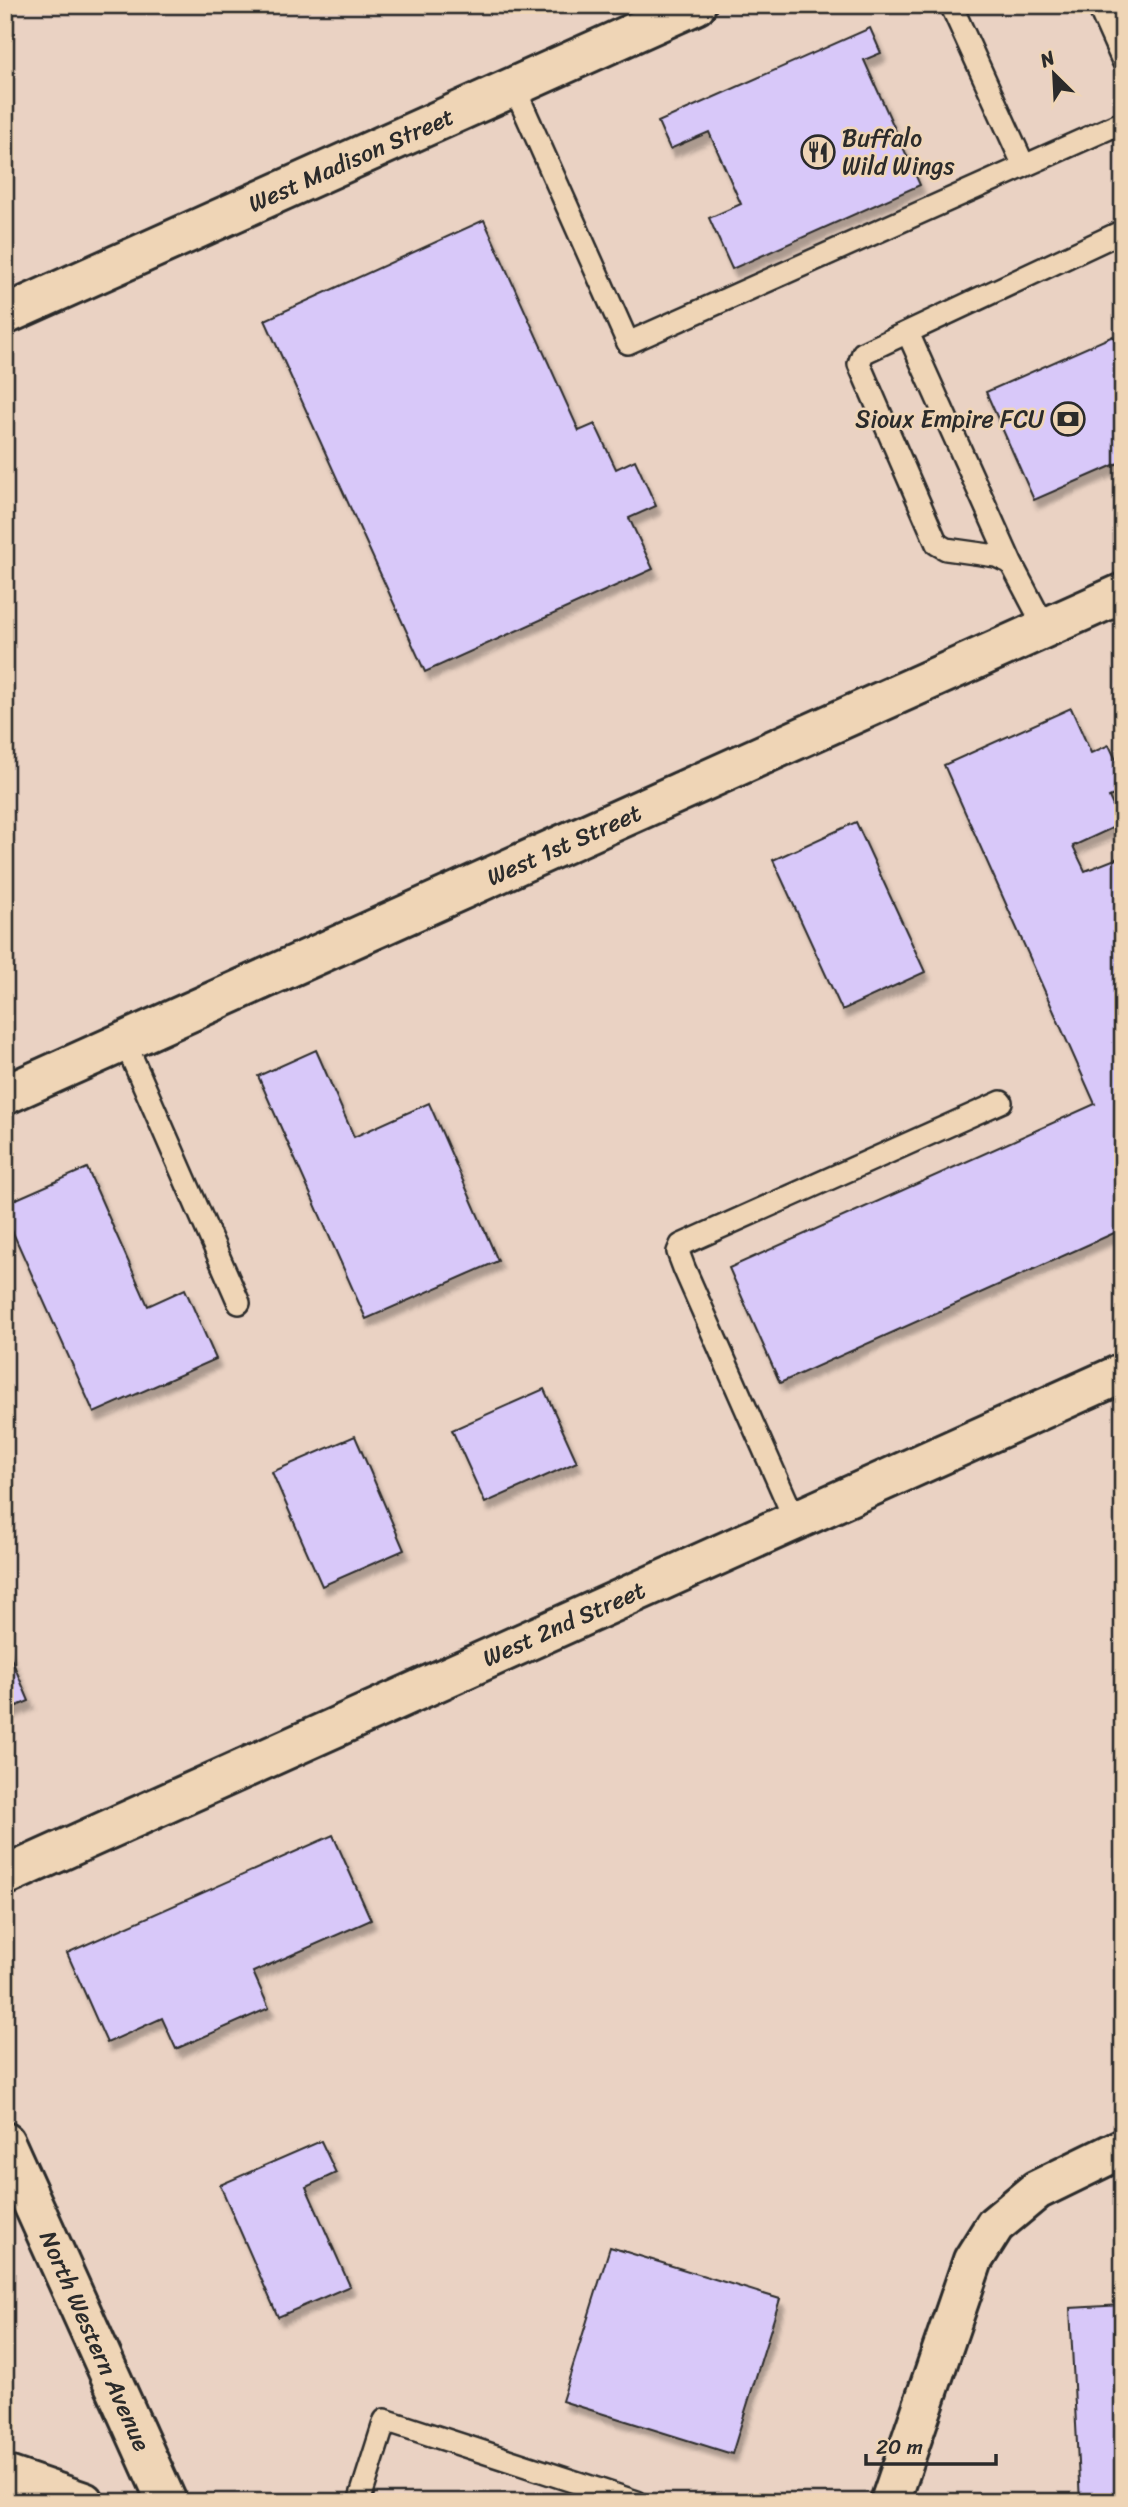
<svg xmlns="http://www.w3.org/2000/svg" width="1128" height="2507" viewBox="0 0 1128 2507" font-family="Sriracha,sans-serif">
  <defs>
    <filter id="shadow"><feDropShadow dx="4.5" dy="8" stdDeviation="2" flood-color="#0004"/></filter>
  </defs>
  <rect width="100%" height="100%" fill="#ead2c3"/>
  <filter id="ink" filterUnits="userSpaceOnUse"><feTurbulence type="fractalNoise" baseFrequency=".0143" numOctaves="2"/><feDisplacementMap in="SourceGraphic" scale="14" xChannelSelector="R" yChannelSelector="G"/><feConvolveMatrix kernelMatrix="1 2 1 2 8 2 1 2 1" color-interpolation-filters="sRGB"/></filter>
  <g filter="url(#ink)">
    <path fill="#d8c8f9" stroke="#2b2b2b" stroke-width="2" filter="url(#shadow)" d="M 870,28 L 881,53 L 864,60 L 920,185 L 732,269 L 709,218 L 741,204 L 709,132 L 670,149 L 658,122 Z
      M 484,220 L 579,431 L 595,424 L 616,469 L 635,460 L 656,506 L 629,518 L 653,569 L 425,672 L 265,320 Z
      M 1113,336 L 1123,359 L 1123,461 L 1034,500 L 986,392 Z
      M 1071,708 L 1091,753 L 1109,745 L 1123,775 L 1123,791 L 1109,797 L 1121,824 L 1073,846 L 1085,871 L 1123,856 L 1123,1229 L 780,1383 L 729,1268 L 1095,1104 L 944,765 Z
      M 856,822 L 925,972 L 842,1010 L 773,860 Z
      M 316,1050 L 354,1137 L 429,1103 L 498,1261 L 366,1319 L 258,1076 Z
      M 87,1168 L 148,1306 L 185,1289 L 216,1359 L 94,1413 L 5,1215 L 5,1204 Z
      M 544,1389 L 577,1462 L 485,1503 L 452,1430 Z
      M 355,1436 L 404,1550 L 322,1586 L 272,1472 Z
      M 5,1644 L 29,1701 L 5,1711 Z
      M 333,1835 L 371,1920 L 253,1972 L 269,2008 L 176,2049 L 162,2018 L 107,2043 L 67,1953 Z
      M 321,2141 L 336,2173 L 306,2187 L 350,2286 L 278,2317 L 220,2185 Z
      M 610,2247 L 780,2299 L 732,2454 L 562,2401 Z
      M 1123,2305 L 1123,2502 L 1080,2502 L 1070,2308 Z"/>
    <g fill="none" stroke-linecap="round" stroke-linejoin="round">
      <defs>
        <path id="service" d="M 951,5 L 1024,166
          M 1098,5 L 1123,61
          M 514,87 L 628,343 L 1123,122
          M 908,333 L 1011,563
          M 1045,628 L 1011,563 L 996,556 L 946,549 L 937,544 L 859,364 L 863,353 L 1123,231
          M 125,1042 L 239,1303
          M 795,1520 L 684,1268 L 678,1252 L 681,1245 L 1001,1102
          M 359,2502 L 385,2420 L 637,2502"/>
        <path id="minor" d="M 5,1095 L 1123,593
          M 5,1876 L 1123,1373
          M 5,2475 L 84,2502
          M 890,2502 L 973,2260 L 995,2225 L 1037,2190 L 1123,2148"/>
        <path id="tertiary" d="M 5,2142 L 167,2502"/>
        <path id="secondary" d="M 5,315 L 696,5"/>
      </defs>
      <use href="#service" stroke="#2b2b2b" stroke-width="26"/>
      <use href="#minor" stroke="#2b2b2b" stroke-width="44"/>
      <use href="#tertiary" stroke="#2b2b2b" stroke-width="44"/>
      <use href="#secondary" stroke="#2b2b2b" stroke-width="44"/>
      <use href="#service" stroke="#efd5b6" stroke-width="21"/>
      <use href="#minor" stroke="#efd5b6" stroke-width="38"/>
      <use href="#tertiary" stroke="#efd5b6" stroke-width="38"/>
      <use href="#secondary" stroke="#efd5b6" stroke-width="38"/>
    </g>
  </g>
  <defs>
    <symbol id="restaurant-ring" viewBox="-11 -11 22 22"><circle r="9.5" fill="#efd5b6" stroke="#2b2b2b" stroke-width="1.5"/><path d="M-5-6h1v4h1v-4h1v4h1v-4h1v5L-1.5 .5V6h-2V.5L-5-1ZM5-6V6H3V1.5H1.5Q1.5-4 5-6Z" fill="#2b2b2b"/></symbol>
    <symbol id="bank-ring" viewBox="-11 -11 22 22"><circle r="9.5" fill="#efd5b6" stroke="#2b2b2b" stroke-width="1.5"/><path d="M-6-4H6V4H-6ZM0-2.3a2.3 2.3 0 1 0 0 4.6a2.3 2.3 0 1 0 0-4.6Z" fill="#2b2b2b"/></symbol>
  </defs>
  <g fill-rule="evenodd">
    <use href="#restaurant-ring" x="799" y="133" width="38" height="38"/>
    <use href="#bank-ring" x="1049" y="400" width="38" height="38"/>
  </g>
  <g text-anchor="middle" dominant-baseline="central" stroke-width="5" stroke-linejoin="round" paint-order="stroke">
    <g font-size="24" fill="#2b2b2b" stroke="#efd5b6" text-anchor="start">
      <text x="842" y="138">Buffalo<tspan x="842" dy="28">Wild Wings</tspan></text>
      <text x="1044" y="419" text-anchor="end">Sioux Empire FCU</text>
    </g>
    <g font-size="24" fill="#2b2b2b" stroke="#efd5b6">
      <text transform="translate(351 160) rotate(-24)">West Madison Street</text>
      <text transform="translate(564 845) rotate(-24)">West 1st Street</text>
      <text transform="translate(564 1624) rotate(-24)">West 2nd Street</text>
      <text transform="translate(95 2341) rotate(66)">North Western Avenue</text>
    </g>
  </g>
  <rect width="1128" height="2507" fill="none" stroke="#efd5b6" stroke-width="28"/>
  <rect x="14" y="14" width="1100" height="2479" fill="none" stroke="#2b2b2b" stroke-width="2.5" filter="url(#ink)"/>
  <g transform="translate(1054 74) rotate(336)" stroke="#efd5b6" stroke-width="5" paint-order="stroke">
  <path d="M0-5L12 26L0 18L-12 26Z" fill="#2b2b2b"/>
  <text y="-10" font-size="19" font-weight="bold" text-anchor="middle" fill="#2b2b2b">N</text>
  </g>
  <path d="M866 2454v10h130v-10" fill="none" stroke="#2b2b2b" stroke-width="3.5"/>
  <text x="876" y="2454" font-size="21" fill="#2b2b2b" stroke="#efd5b6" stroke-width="5" paint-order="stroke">20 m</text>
</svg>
